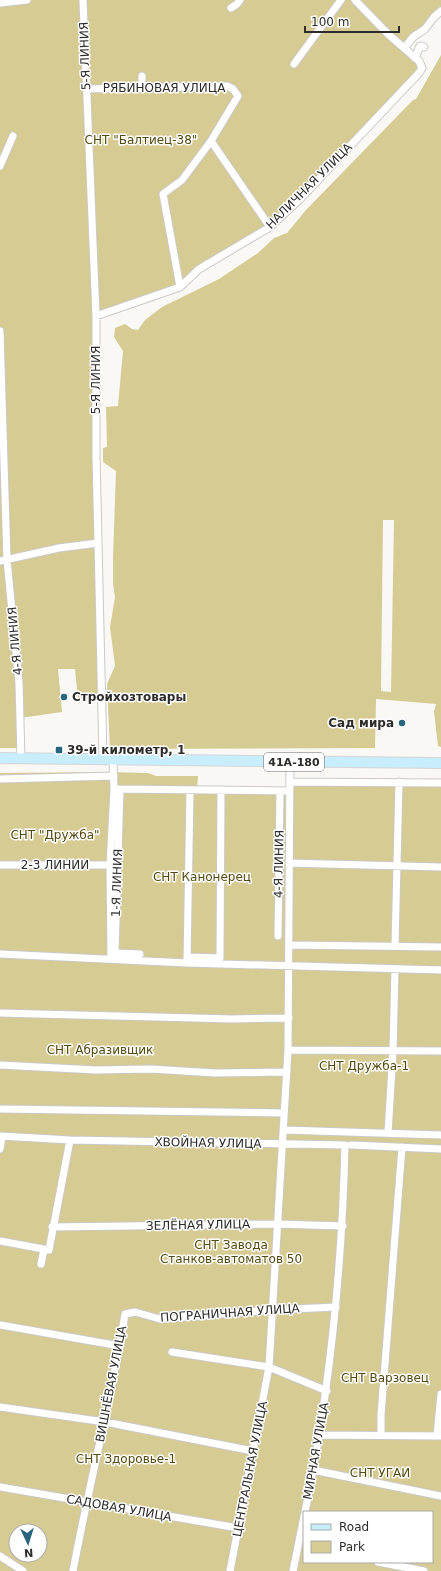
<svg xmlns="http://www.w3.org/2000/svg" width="441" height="1571" viewBox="0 0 441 1571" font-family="'DejaVu Sans',sans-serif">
  <rect width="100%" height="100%" fill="#f9f8f5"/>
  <path fill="#d6cb92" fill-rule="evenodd" d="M 0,0 L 441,0 L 441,11 L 404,48 L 422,68 L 270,227 L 198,269 L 180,287 L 96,316 L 101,698 L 78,700 L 75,669 L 58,669 L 62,712 L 20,718 L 20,748 L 0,748 Z
    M 441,55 L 441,747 L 438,746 L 434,712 L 436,704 L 376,699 L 375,748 L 110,749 L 107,684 L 115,666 L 110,627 L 115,597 L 113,584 L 113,558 L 116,471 L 103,462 L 103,448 L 107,447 L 106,407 L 118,406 L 123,351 L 114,337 L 115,328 L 125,324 L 132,329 L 138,330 L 145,320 L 162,307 L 219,279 L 258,253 L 274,238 L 287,233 L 306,210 L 413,100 L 416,99 ZM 383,520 L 394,520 L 391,692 L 381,691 Z
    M 102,772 L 148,773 L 156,776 L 198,776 L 197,790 L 284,791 L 290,783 L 441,783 L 441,1571 L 0,1571 L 0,773 ZM 304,1512 L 432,1512 L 432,1562 L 304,1562 ZM 16,1531 L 40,1531 L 40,1555 L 16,1555 Z"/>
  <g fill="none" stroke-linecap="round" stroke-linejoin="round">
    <defs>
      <path id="street" d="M 83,0 L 96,316 L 96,455 L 103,759
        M 0,3 L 27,0
        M 231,8 L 237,4 L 240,0
        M 405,47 L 413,37 L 425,29 L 434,17 L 441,11
        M 415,58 L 420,46 L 424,47
        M 294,64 L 341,0
        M 142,76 L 142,88
        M 86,89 L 227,86 L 233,89 L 238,96 L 211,141 L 182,180 L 163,194 L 180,287
        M 211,141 L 270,227
        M 0,166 L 13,136
        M 96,316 L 180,287 L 199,269 L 270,227 L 300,199 L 419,73 L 422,68 L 419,61 L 389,35 L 355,0
        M 0,331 L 7,560 L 19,683 L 21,759
        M 0,561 L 59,548 L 98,543
        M 0,779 L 114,776
        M 290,782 L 441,783
        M 116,789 L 289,791
        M 120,789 L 115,953 L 140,954
        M 289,863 L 441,867
        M 0,865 L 110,865
        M 278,936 L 280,791
        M 289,945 L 441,947
        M 395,946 L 399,782
        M 0,954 L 187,963 L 441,970
        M 187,957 L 220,958 L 221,790
        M 111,959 L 110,865 L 114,790 L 113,760
        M 187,962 L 190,790
        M 0,1013 L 232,1019 L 289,1018
        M 288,1050 L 441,1051
        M 0,1065 L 96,1070 L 151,1069 L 215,1073 L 287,1072
        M 0,1109 L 284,1113
        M 284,1130 L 441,1135
        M 388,1133 L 393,1051 L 395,969
        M 0,1136 L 70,1140 L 49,1250 L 0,1241
        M 70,1140 L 345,1145 C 342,1269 330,1390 305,1512
        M 351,1145 L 441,1149
        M 0,1149 L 2,1137
        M 52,1227 L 277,1224 L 343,1226
        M 41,1264 L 44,1249
        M 0,1325 L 120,1346
        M 172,1352 L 269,1367 L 327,1391
        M 0,1407 L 105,1422 L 253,1451
        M 320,1435 L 441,1436
        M 381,1435 L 381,1415 L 402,1147
        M 437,1436 L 441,1394
        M 313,1470 L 441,1496
        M 0,1487 L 238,1528
        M 0,1556 L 23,1571
        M 378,1562 L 424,1571
        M 73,1571 C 89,1485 111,1400 125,1314 L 135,1312 L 160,1319 L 271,1310 L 336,1307
        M 230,1571 L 269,1367 L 288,1050 L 290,762
        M 293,1571 L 304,1516"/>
      <path id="primary" d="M 0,758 L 441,763"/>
    </defs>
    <use href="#street" stroke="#cac9c6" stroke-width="9"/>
    <use href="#primary" stroke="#d5d5d5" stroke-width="12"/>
    <use href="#street" stroke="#fff" stroke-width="7"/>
    <use href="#primary" stroke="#c8edfd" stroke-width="10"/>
  </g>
  <g fill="#29657d" stroke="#fff" stroke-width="1.5">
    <circle cx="64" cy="697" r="4"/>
    <circle cx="402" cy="723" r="4"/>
    <rect x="55" y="746" width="8" height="8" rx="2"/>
  </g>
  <g text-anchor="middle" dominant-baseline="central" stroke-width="3" stroke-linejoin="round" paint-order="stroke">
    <rect fill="#fff" stroke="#6c6b6b" stroke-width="1" x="264" y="753" width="60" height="18" rx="3"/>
    <g font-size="11" font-weight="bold" fill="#2d2c2b">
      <text x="294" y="762">41А-180</text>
    </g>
    <g font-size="12" fill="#2d2c2b" stroke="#fff">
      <text transform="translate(85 56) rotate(-92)">5-Я ЛИНИЯ</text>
      <text x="164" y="88">РЯБИНОВАЯ УЛИЦА</text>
      <text transform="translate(309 186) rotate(-45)">НАЛИЧНАЯ УЛИЦА</text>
      <text transform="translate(96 380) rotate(-90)">5-Я ЛИНИЯ</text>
      <text transform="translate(15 641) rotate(-95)">4-Я ЛИНИЯ</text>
      <text transform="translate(279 864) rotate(-89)">4-Я ЛИНИЯ</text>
      <text x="55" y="865">2-3 ЛИНИИ</text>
      <text transform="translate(117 883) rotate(-88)">1-Я ЛИНИЯ</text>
      <text transform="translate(208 1143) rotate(1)">ХВОЙНАЯ УЛИЦА</text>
      <text transform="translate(198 1225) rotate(-1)">ЗЕЛЁНАЯ УЛИЦА</text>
      <text transform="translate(230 1313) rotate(-4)">ПОГРАНИЧНАЯ УЛИЦА</text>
      <text transform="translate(111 1384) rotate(-79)">ВИШНЁВАЯ УЛИЦА</text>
      <text transform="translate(316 1451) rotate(-80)">МИРНАЯ УЛИЦА</text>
      <text transform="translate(250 1469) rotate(-79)">ЦЕНТРАЛЬНАЯ УЛИЦА</text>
      <text transform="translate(119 1508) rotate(10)">САДОВАЯ УЛИЦА</text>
    </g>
    <g font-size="12" fill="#53490f" stroke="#fff">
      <text x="141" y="140">СНТ "Балтиец-38"</text>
      <text x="55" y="835">СНТ "Дружба"</text>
      <text x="202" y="877">СНТ Канонерец</text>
      <text x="100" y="1050">СНТ Абразивщик</text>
      <text x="364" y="1066">СНТ Дружба-1</text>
      <text x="231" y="1245">СНТ Завода<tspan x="231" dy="14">Станков-автоматов 50</tspan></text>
      <text x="385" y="1378">СНТ Варзовец</text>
      <text x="126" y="1459">СНТ Здоровье-1</text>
      <text x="380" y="1473">СНТ УГАИ</text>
    </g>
    <g font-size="12" font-weight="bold" fill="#2d2c2b" stroke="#fff" text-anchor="start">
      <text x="72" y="697">Стройхозтовары</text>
      <text x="394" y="723" text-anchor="end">Сад мира</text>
      <text x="67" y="750">39-й километр, 1</text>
    </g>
  </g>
  <rect x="303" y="1511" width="130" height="52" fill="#ffffff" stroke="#ababaa"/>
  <rect x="311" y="1524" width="20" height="6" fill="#c8edfd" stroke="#ababaa"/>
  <text x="339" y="1531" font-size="12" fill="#2d2c2b">Road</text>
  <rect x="311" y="1541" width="20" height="12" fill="#d6cb92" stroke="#ababaa"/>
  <text x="339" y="1551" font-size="12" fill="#2d2c2b">Park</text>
  <g transform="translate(28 1543) rotate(176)"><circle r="19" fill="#ffffff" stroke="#ababaa"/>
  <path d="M0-3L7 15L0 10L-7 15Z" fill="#29657d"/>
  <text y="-6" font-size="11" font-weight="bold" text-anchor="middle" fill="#2d2c2b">N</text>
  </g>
  <path d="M305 26v6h94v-6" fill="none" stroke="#2d2c2b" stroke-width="2"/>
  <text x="311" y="26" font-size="12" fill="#2d2c2b" stroke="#ffffff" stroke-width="3" paint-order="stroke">100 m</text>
</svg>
